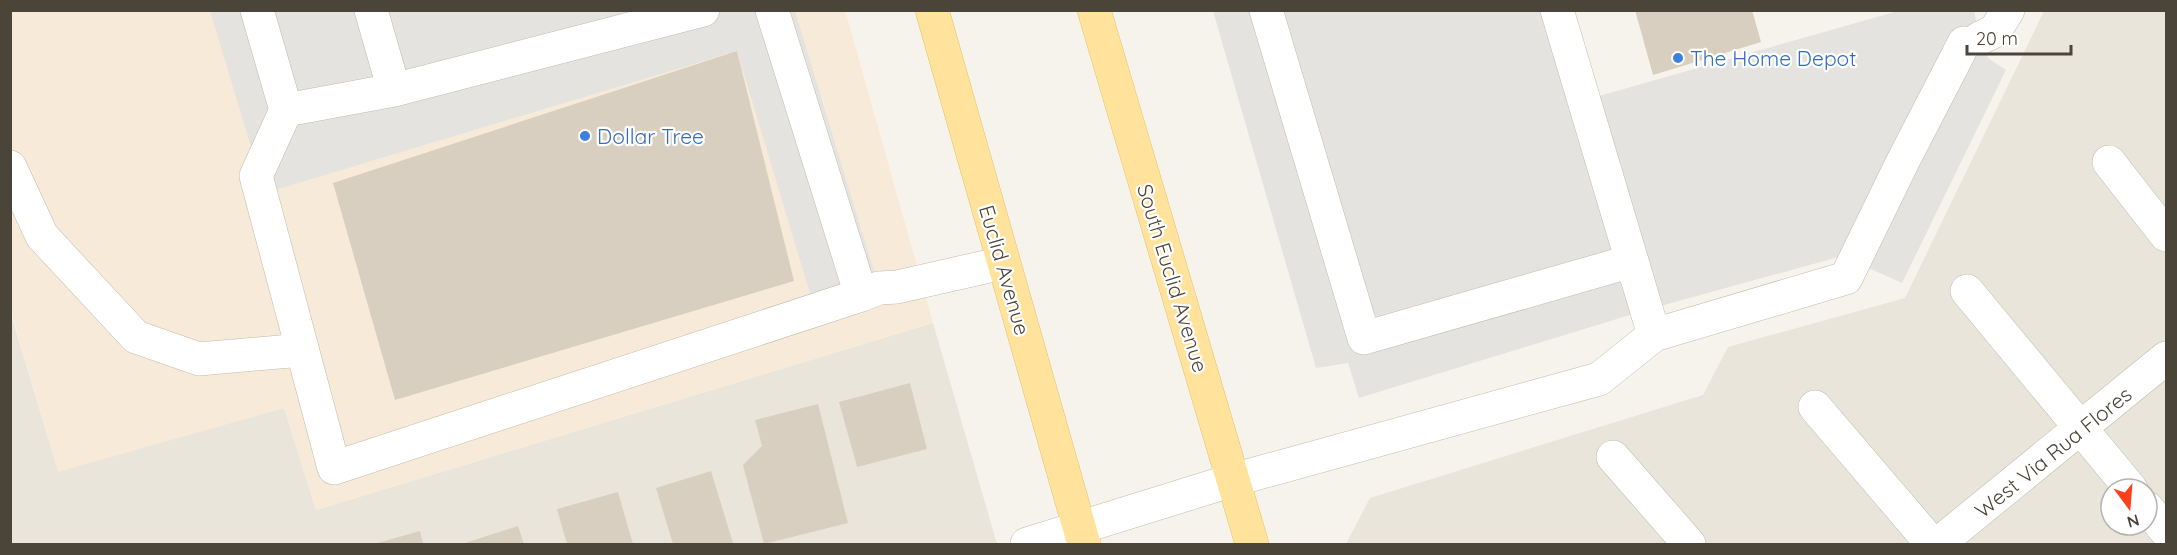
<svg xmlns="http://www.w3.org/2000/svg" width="2177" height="555" viewBox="0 0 2177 555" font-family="Quicksand,sans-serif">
  <rect width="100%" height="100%" fill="#f6f3ec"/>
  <path fill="#eae5da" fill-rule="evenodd" d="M 2044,11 L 2166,11 L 2166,544 L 1346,544 L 1370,498 L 1703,395 L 1728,347 L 1905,298 ZM 2111,489 L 2147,489 L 2147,525 L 2111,525 Z
    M 10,311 L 58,471 L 284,408 L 316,510 L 933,323 L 997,544 L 11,544 Z"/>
  <path fill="#f7ead8" d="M 845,10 L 933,323 L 316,510 L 284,408 L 58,472 L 11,311 L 11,11 Z"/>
  <path fill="#e5e3e0" d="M 210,11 L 795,11 L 879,288 L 814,307 L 737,51 L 265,193 Z
    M 1213,11 L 1574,11 L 1599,96 L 1898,11 L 1974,11 L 1980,38 L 1988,58 L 2006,70 L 1902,283 L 1842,256 L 1646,310 L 1359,398 L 1348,363 L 1316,368 Z"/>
  <path fill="#d8cfc1" d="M 1635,10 L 1752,10 L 1761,42 L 1653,75 Z
    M 737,51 L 794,281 L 395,400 L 333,183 Z
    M 910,383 L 927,449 L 857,467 L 839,402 Z
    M 818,404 L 848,523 L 764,544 L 743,465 L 762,446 L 755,420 Z
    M 711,471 L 733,543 L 673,544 L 656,488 Z
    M 618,492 L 633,544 L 567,544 L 557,509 Z
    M 518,526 L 524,544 L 462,544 Z
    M 420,531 L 423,544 L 374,544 Z"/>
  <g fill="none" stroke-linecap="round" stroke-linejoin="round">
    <defs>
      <path id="minor" d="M 257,10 L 286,110 L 256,176 L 334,468 L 861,295 L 772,10
        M 371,10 L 394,90 L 703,10
        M 1266,10 L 1364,338 L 1632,261
        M 1557,10 L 1654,335
        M 1980,38 L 1995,31 L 2008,10
        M 286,110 L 394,90
        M 2109,162 L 2166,235
        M 10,167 L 42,236 L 136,337 L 199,359 L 302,350
        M 1967,291 L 2131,489
        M 861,295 L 879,288 L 897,287 L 1003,263
        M 1815,407 L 1932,544
        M 1613,457 L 1689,544
        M 2147,508 L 2166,531
        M 1027,544 L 1233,480 L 1599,379 L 1654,335 L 1846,278 L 1902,163 L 1964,43
        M 1938,544 L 2166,358"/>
      <path id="major" d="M 932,10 L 1084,544
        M 1094,10 L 1252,544"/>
    </defs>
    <use href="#minor" stroke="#c2bbae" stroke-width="34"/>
    <use href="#major" stroke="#e6c16a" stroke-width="34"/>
    <use href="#minor" stroke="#fff" stroke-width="33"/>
    <use href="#major" stroke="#ffe39c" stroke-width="33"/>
  </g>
  <g fill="#3f7fe0" stroke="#fff" stroke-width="2">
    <circle cx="1678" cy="58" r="6"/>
    <circle cx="585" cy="136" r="6"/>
  </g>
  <g text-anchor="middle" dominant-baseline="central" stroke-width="4.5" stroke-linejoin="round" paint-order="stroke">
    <g font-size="21" fill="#366cbe" stroke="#fff" text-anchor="start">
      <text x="1690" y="58">The Home Depot</text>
      <text x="597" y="136">Dollar Tree</text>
    </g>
    <g font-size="21" fill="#4b4439" stroke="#fff">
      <text transform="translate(1005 270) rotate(74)">Euclid Avenue</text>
      <text transform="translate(1173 278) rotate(73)">South Euclid Avenue</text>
      <text transform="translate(2053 452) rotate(-39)">West Via Rua Flores</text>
    </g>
  </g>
  <rect width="2177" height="555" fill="none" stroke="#4b4439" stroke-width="24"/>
  <g transform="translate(2129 507) rotate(164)"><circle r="28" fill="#ffffff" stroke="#b7b4b0" stroke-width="1.5"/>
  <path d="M0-4.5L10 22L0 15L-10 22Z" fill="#fc3f1d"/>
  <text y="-9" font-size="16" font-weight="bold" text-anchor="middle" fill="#4b4439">N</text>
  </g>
  <path d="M1967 45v9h104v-9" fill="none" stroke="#4b4439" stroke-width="3"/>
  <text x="1976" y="45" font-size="18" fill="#4b4439" stroke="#ffffff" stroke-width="4.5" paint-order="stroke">20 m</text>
</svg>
